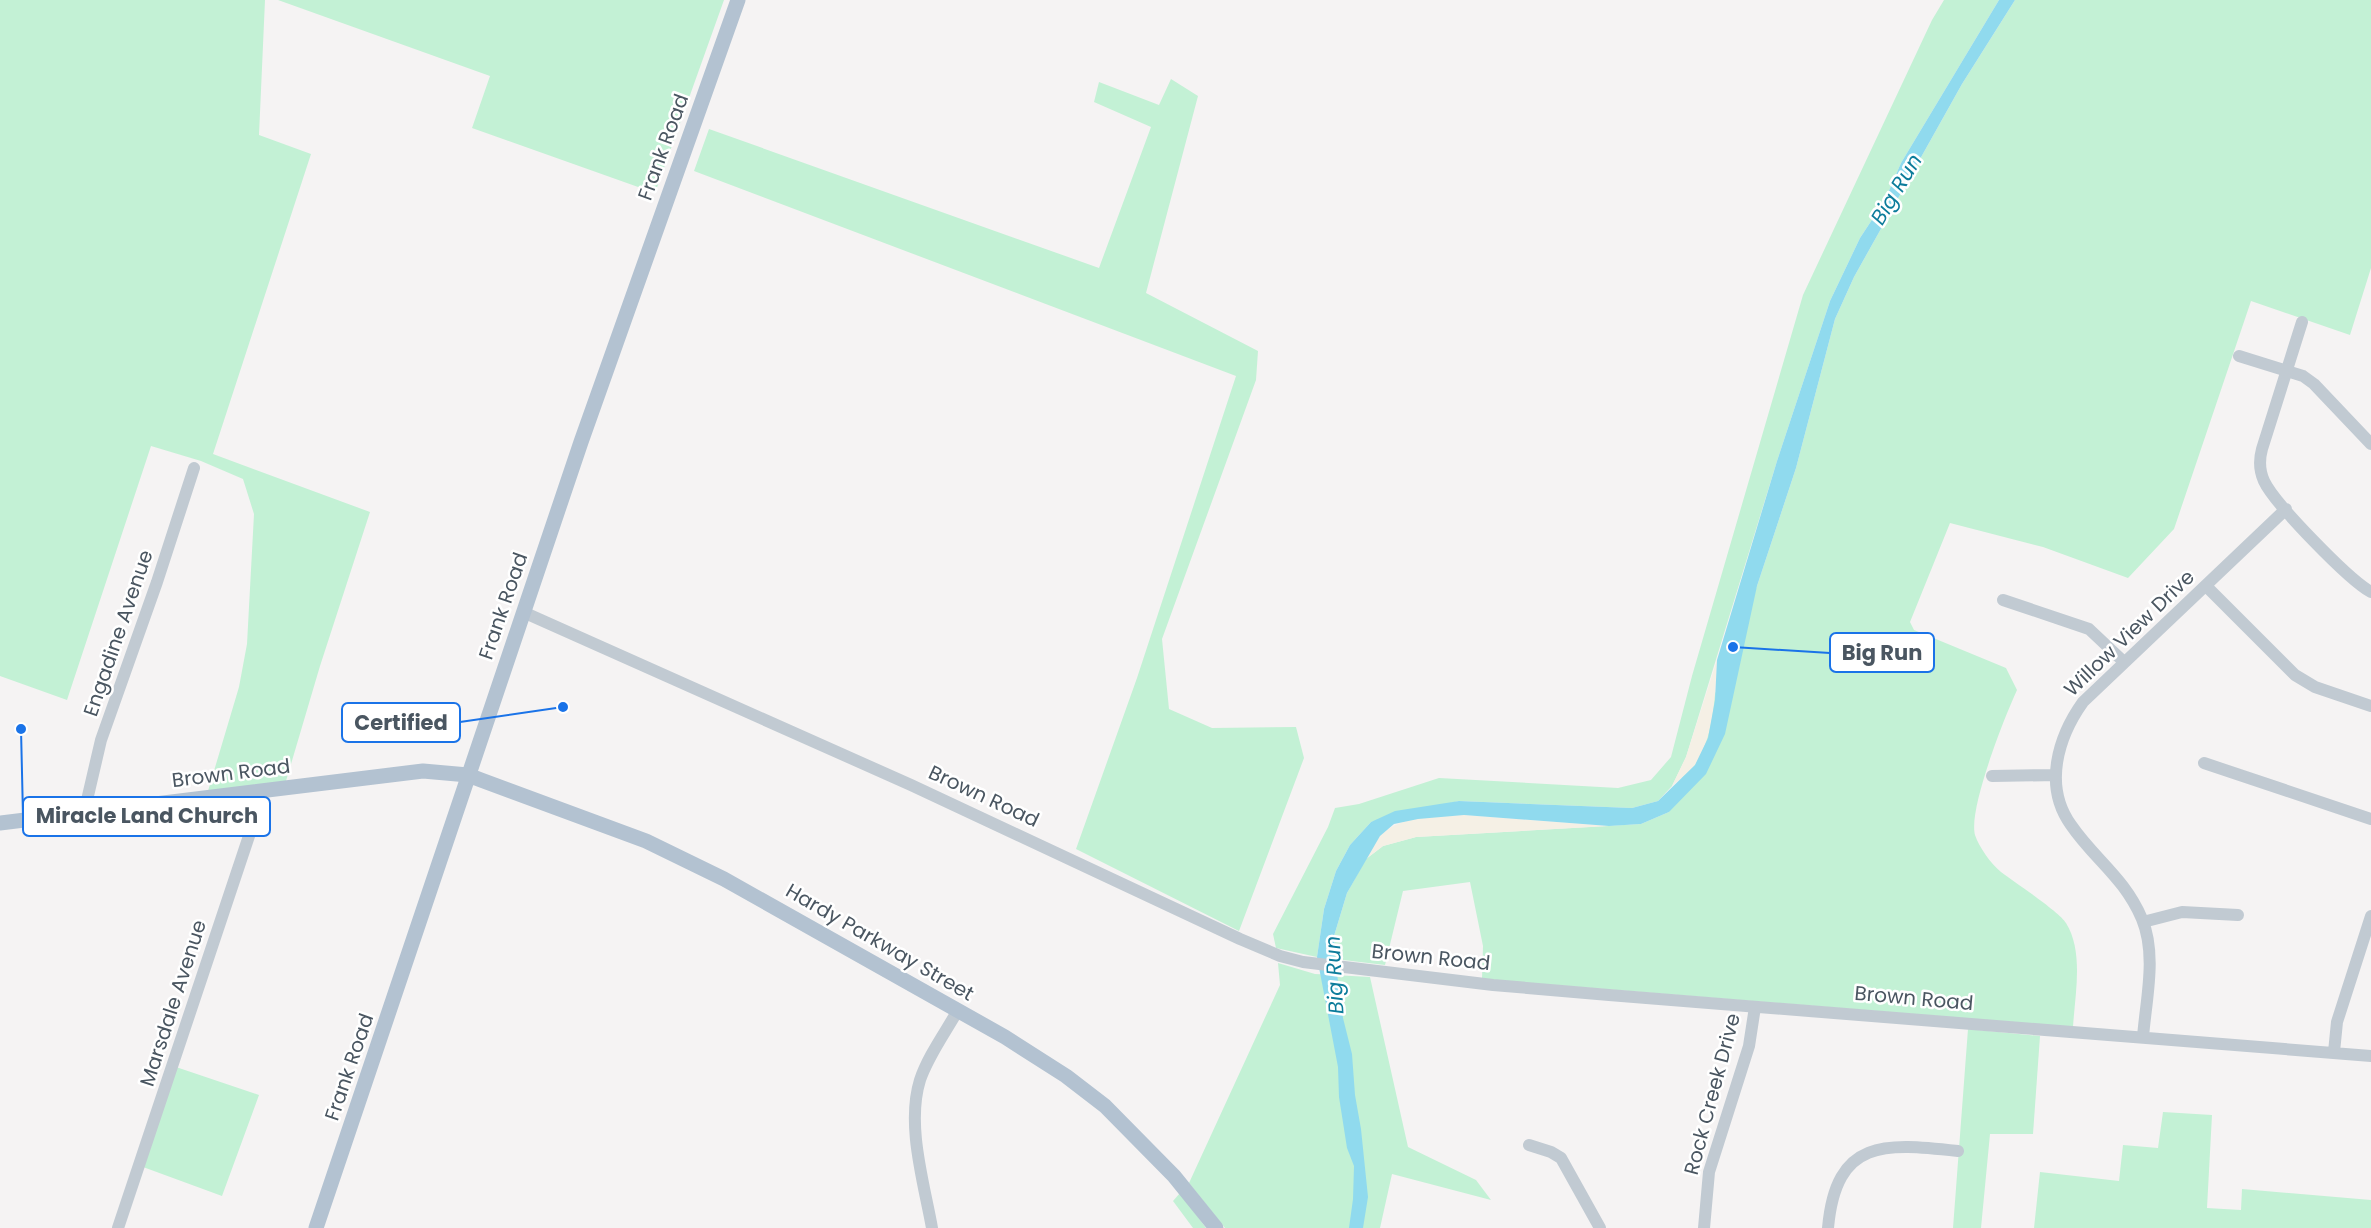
<svg xmlns="http://www.w3.org/2000/svg" width="2371" height="1228" viewBox="0 0 2371 1228" font-family="Poppins,sans-serif">
  <rect width="100%" height="100%" fill="#f5f3f3"/>
  <path fill="#c3f1d5" d="M 0,0 L 265,0 L 259,135 L 311,154 L 213,454 L 370,512 L 320,666 L 286,781 L 208,791 L 239,687 L 247,644 L 254,514 L 243,479 L 201,461 L 151,446 L 67,700 L 0,676 Z
    M 278,0 L 724,0 L 655,193 L 472,128 L 490,76 Z
    M 1944,0 L 1999,0 L 1901,163 L 1885,200 L 1860,238 L 1830,301 L 1777,461 L 1686,757 L 1672,786 L 1658,801 L 1632,808 L 1459,801 L 1371,822 L 1350,845 L 1336,871 L 1324,909 L 1317,957 L 1276,948 L 1273,934 L 1328,827 L 1335,808 L 1359,804 L 1439,778 L 1618,788 L 1651,780 L 1671,757 L 1692,676 L 1803,295 L 1932,20 Z
    M 2015,0 L 2371,0 L 2371,268 L 2350,335 L 2251,301 L 2174,529 L 2128,578 L 2043,547 L 1950,523 L 1910,622 L 1914,630 L 2006,668 L 2017,690 C 2005,716 1968,809 1975,835 C 1979,847 1991,864 2001,872 C 2014,882 2060,912 2066,923 C 2084,952 2075,994 2073,1027 L 1482,979 L 1483,946 L 1470,882 L 1403,891 L 1385,965 L 1335,959 L 1334,936 L 1347,893 L 1366,859 L 1383,846 L 1416,837 L 1641,824 L 1669,812 L 1757,586 L 1796,468 L 1835,319 L 1854,277 L 1962,84 Z
    M 1171,79 L 1198,96 L 1146,293 L 1258,351 L 1256,380 L 1162,639 L 1169,709 L 1212,728 L 1296,727 L 1304,758 L 1239,931 L 1076,849 L 1137,678 L 1236,376 L 694,171 L 709,129 L 1099,268 L 1151,127 L 1094,102 L 1099,82 L 1159,105 Z
    M 1278,963 L 1315,974 L 1370,977 L 1408,1147 L 1476,1180 L 1491,1200 L 1392,1174 L 1380,1228 L 1225,1228 L 1189,1183 L 1280,985 Z
    M 1968,1029 L 2040,1036 L 2033,1134 L 1990,1134 L 1981,1228 L 1953,1228 Z
    M 176,1067 L 259,1095 L 222,1196 L 143,1167 Z
    M 2163,1112 L 2212,1115 L 2207,1208 L 2241,1210 L 2242,1189 L 2371,1200 L 2371,1228 L 2034,1228 L 2040,1172 L 2119,1181 L 2123,1145 L 2158,1148 Z
    M 1180,1193 L 1206,1228 L 1193,1228 L 1173,1201 Z"/>
  <path fill="#f5f0e5" d="M 1717,660 C 1715,694 1715,733 1696,764 C 1690,772 1680,779 1672,786 L 1686,757 Z
    M 1464,815 L 1609,826 L 1416,837 L 1383,846 L 1366,859 C 1371,851 1375,841 1381,835 C 1401,815 1437,817 1464,815 Z"/>
  <path fill="#90daee" d="M 1999,0 L 2015,0 L 1962,84 L 1854,277 L 1835,319 L 1796,468 L 1757,586 L 1725,734 L 1706,774 L 1669,812 L 1641,824 L 1609,826 L 1464,815 L 1418,819 L 1394,824 L 1380,836 L 1347,893 L 1334,936 L 1335,959 L 1343,1018 L 1352,1054 L 1355,1095 L 1361,1129 L 1368,1197 L 1363,1228 L 1349,1228 L 1353,1199 L 1354,1166 L 1347,1148 L 1339,1097 L 1338,1067 L 1317,957 L 1324,909 L 1336,871 L 1350,845 L 1371,822 L 1395,811 L 1459,801 L 1632,808 L 1658,801 L 1695,765 L 1708,738 L 1715,700 L 1717,660 L 1777,461 L 1830,301 L 1860,238 L 1885,200 L 1901,163 Z"/>
  <g fill="none" stroke-linecap="round" stroke-linejoin="round">
    <path stroke="#c1cad2" stroke-width="12" d="M 2302,322 L 2262,449 C 2259,460 2259,470 2264,481 C 2274,503 2349,580 2371,592
      M 2239,356 L 2303,376 L 2314,384 L 2371,444
      M 2206,586 L 2295,675 L 2315,687 L 2371,706
      M 2003,600 L 2089,629 L 2124,662
      M 523,612 L 911,785 L 1240,939 L 1280,956 L 1303,962 L 1493,985 L 1609,995 L 2371,1056
      M 2204,763 L 2371,819
      M 1992,776 L 2056,775
      M 84,813 L 101,740 L 157,582 L 194,468
      M 2143,922 L 2182,912 L 2238,915
      M 2143,1037 C 2146,999 2157,955 2142,919 C 2124,877 2095,860 2071,825 C 2043,786 2058,737 2083,702 L 2286,509
      M 2334,1052 L 2337,1022 L 2371,916
      M 1529,1145 L 1551,1152 L 1561,1158 L 1600,1228
      M 118,1228 L 264,791
      M 932,1228 C 924,1183 906,1125 920,1080 C 928,1056 945,1033 958,1010
      M 1704,1228 L 1709,1172 L 1749,1046 L 1755,1007
      M 1828,1228 C 1836,1138 1885,1143 1958,1151"/>
    <path stroke="#b3c2d1" stroke-width="15" d="M 0,823 L 423,771 L 468,775 L 481,780 L 646,841 L 724,879 L 1005,1037 L 1066,1076 L 1105,1106 L 1174,1176 L 1216,1228
      M 316,1228 L 581,442 L 738,0"/>
  </g>
  <g text-anchor="middle" dominant-baseline="central" stroke-width="5" stroke-linejoin="round" paint-order="stroke">
    <g font-size="20" fill="#4a5661" stroke="#fff">
      <text transform="translate(663 147) rotate(-70)">Frank Road</text>
      <text transform="translate(503 606) rotate(-71)">Frank Road</text>
      <text transform="translate(118 633) rotate(-71)">Engadine Avenue</text>
      <text transform="translate(2129 633) rotate(-44)">Willow View Drive</text>
      <text transform="translate(231 773) rotate(-7)">Brown Road</text>
      <text transform="translate(984 796) rotate(25)">Brown Road</text>
      <text transform="translate(880 942) rotate(30)">Hardy Parkway Street</text>
      <text transform="translate(1431 957) rotate(6)">Brown Road</text>
      <text transform="translate(1914 998) rotate(5)">Brown Road</text>
      <text transform="translate(173 1003) rotate(-72)">Marsdale Avenue</text>
      <text transform="translate(349 1067) rotate(-71)">Frank Road</text>
      <text transform="translate(1712 1094) rotate(-75)">Rock Creek Drive</text>
    </g>
    <g font-size="21" font-style="italic" fill="#0c7c9b" stroke="#fff">
      <text transform="translate(1896 189) rotate(-59)">Big Run</text>
      <text transform="translate(1334 975) rotate(-93)">Big Run</text>
    </g>
  </g>
  <path fill="none" stroke="#1a73e8" stroke-width="2" d="M1733 647L1830 653M563 707L460 722M21 729L23 816"/>
  <g fill="#1a73e8" stroke="#fff" stroke-width="2">
    <circle cx="1733" cy="647" r="6"/>
    <circle cx="563" cy="707" r="6"/>
    <circle cx="21" cy="729" r="6"/>
  </g>
  <g fill="#fff" stroke="#1a73e8" stroke-width="2">
    <rect x="1830" y="633" width="104" height="39" rx="6"/>
    <rect x="342" y="703" width="118" height="39" rx="6"/>
    <rect x="23" y="797" width="247" height="39" rx="6"/>
  </g>
  <g font-size="21" text-anchor="middle" font-weight="bold" fill="#4a5661">
    <text x="1882" y="660">Big Run</text>
    <text x="401" y="730">Certified</text>
    <text x="147" y="823">Miracle Land Church</text>
  </g>
</svg>
